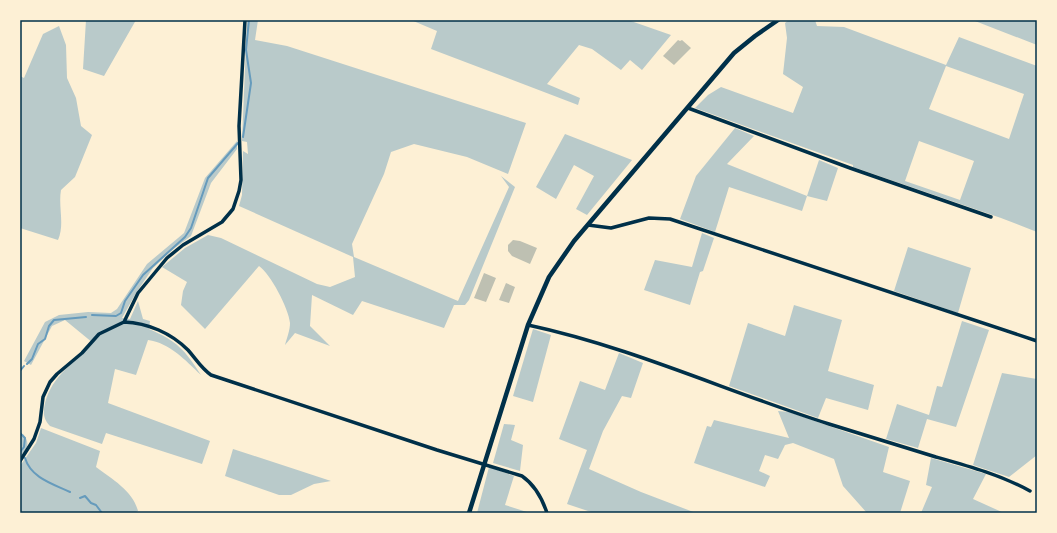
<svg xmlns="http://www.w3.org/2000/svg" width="1057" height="533" viewBox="0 0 1057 533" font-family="Jost,sans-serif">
  <rect width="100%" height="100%" fill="#fdf0d5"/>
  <path fill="#b9caca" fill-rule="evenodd" d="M 86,20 L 136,20 L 104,76 L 83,69 Z
    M 247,20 L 258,20 L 255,40 L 287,46 L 526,123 L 508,174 L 467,157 L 414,144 L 391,152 L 384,174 L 352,244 L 354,257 L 458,301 L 509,187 L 501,176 L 515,187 L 469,300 L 465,305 L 454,305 L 444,328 L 362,301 L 353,315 L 312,295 L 310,326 L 330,346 L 295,333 L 285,345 C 287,338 290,330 290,323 C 289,309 270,273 259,266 L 205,329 L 181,305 L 183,291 L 187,282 L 162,267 L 185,248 L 208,235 L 221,238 L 317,284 L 330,287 L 355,277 L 353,257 L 239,206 L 242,195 L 243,151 L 248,154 L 247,142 L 242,141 Z
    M 411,20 L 628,20 L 671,35 L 642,70 L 630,60 L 621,70 L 592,49 L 579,45 L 547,84 L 580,98 L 578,105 L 431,49 L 437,31 Z
    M 789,20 L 815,20 L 817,26 L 844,27 L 946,65 L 959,37 L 1037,66 L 1037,232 L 1001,218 L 853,167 L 853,165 L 695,108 L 708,95 L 721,87 L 793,113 L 803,87 L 783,74 L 787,38 L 785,23 ZM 946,66 L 1024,94 L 1009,139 L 929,109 ZM 919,141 L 974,161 L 960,200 L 905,181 Z
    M 975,20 L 1037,20 L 1037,45 L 975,21 Z
    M 59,26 L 66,45 L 67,78 L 76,98 L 81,126 L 92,135 L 75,177 L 61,190 C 58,207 65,224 58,240 L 20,228 L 20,76 L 24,78 L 43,34 Z
    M 735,128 L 754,136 L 727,164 L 807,196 L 819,160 L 838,168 L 827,201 L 807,196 L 802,211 L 729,187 L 715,232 L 680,219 L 696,176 Z
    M 565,134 L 632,160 L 587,215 L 576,209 L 594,176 L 574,165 L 556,199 L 536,187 Z
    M 237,141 L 237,149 L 211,183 L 191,236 L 172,250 L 153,268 L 136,293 L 122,318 L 130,319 L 138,301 L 143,319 L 150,321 L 149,329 C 177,341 185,350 201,375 C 185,360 170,343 148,340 L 136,375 L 115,369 L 108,403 L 210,441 L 202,464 L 106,433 L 102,444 L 50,426 C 43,419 43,412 45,403 C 53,374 74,364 93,343 L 65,320 L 52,326 L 31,365 L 24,361 L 45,322 L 59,315 L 88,312 L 111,313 L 117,309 L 147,264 L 184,233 L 205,178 Z
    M 702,233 L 714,238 L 703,271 L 700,272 L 690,305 L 644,290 L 655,260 L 692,267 Z
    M 908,247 L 971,268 L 958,313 L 894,291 Z
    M 794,305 L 842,320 L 828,371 L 874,385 L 868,410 L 826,398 L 818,418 L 729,386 L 748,323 L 785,336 Z
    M 962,321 L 989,330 L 956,427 L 927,419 L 918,448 L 886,439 L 897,404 L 929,415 L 937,386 L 942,387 Z
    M 533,329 L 551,335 L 533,402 L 513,396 Z
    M 619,353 L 643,363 L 631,398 L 622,396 L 603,431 L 589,469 L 641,492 L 696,513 L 594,513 L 567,504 L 587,450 L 559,439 L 580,381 L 605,390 Z
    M 1002,373 L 1037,379 L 1037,455 L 1009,477 L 973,465 Z
    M 778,411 L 789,412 L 889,447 L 883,472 L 910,481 L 900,513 L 867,513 L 843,486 L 834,459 L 793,443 L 785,445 L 778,459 L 765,455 L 759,471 L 770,476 L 765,487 L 694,463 L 707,426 L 711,427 L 714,420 L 789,438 Z
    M 504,424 L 515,425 L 511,440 L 523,445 L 520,471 L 493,463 Z
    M 41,428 L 100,451 L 96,467 C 112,479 133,491 138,511 L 134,513 L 20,513 L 20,466 L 36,443 Z
    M 23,434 C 31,444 27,448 20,457 L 20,439 Z
    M 233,449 L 331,481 L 314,484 L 291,495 L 279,495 L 225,476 Z
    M 931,458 L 986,474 L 973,499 L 1004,513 L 921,513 L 932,487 L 926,485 Z
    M 489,467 L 514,476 L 505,505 L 530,513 L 477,513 Z"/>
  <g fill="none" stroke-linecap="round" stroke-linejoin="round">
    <path stroke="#669bbc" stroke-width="2" d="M 243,137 L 251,83 L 246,50 L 249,20
      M 92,315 L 116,316 L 121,313 L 125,301 L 143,275 L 185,237 L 191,228 L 208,178 L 238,143
      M 27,364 L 32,359 L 38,344 L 45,339 L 49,326 L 54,320 L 86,317
      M 20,371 L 24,366
      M 20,433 L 25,438 L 24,447 L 20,452
      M 25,458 C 31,478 53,484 70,492
      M 80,498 L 85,496 L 91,503 L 96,505 L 102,513"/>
  </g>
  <path fill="#bec0b2" d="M 678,40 L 680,41 L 682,40 L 691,48 L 674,65 L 663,56 Z
    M 513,240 L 520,241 L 537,248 L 530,264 L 512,256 L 508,251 L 508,245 Z
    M 484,273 L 496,278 L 486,302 L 474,298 Z
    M 506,283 L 515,287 L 509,303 L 499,300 Z"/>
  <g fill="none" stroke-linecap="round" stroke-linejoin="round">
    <path stroke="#003049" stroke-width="3.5" d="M 688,108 L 850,168 L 991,217
      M 588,225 L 611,228 L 649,218 L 670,219 L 1037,341
      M 124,322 C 148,323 171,333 188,350 C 196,359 201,368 211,375 L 437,450 L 522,476 C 535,485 542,498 547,513
      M 528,325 C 631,347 728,392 829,424 C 865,435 901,446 936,457 C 968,466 1001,475 1030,491
      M 20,461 L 34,439 L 40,422 L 43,397 L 50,382 L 57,374 L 82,353 L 99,334 L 124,322 L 138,293 L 167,258 L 183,245 L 222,222 L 233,209 L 239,191 L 241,180 L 239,126 L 245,20"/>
    <path stroke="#003049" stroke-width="4.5" d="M 469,513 L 528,325 L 549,277 L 574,241 L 734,53 L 755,36 L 778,20"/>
  </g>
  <rect width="1057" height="533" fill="none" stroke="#fdf0d5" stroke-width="42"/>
  <rect x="21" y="21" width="1015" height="491" fill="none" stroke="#003049" stroke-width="1.5"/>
</svg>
